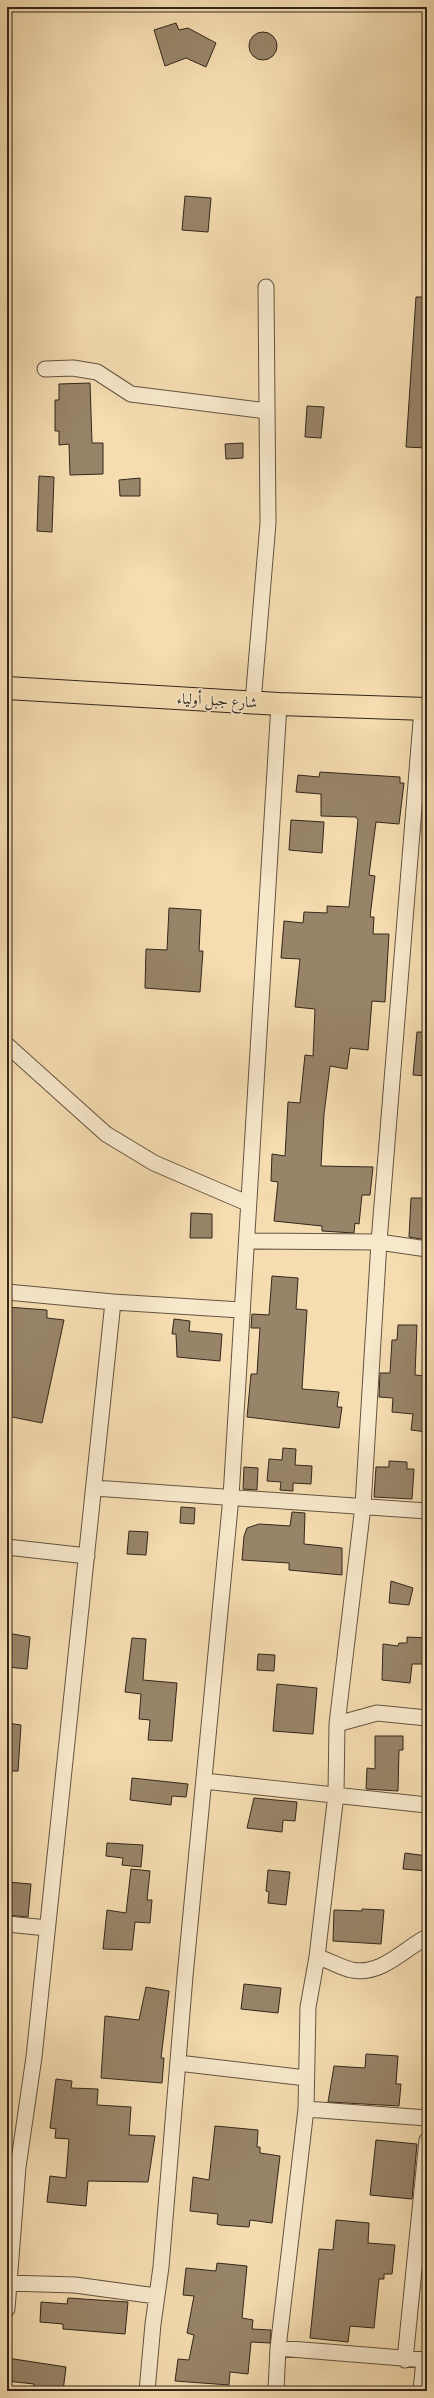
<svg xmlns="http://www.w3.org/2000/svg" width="434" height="2398" viewBox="0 0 434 2398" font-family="'Gentium Book Plus',Amiri,serif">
  <rect width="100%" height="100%" fill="#f5ddb1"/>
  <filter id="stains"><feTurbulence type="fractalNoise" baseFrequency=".005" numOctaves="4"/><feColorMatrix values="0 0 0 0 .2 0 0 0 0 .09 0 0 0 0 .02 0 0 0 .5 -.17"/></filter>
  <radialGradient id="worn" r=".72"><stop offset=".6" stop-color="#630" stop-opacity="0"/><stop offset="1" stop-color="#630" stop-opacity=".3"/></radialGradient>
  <path fill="#988569" stroke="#33261b" d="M 176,23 L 179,30 L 188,28 L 216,43 L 206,67 L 186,58 L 165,66 L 154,30 Z
    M249 46a14 14 0 1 1 28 0a14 14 0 1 1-28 0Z
    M 185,196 L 211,198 L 208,232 L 182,230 Z
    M 416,297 L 427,297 L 427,448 L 406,447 Z
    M 90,383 L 92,443 L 103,443 L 103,474 L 70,475 L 69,444 L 59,445 L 59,431 L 55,431 L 55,400 L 59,400 L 59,384 Z
    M 307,406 L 324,407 L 321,438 L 305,437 Z
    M 243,443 L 243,458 L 226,459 L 225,444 Z
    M 39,476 L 54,477 L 52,532 L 37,531 Z
    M 140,478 L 140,496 L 120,496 L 119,480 Z
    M 320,772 L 400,777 L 400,783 L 404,783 L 399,824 L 376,822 L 369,875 L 375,876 L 370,917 L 374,917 L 373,934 L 389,934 L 385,1002 L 372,1001 L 368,1050 L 350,1048 L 347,1069 L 330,1066 L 324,1114 L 321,1166 L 373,1167 L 370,1195 L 362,1195 L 359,1224 L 355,1223 L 354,1233 L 322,1231 L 322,1226 L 274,1221 L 278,1182 L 271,1181 L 272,1154 L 285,1156 L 288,1102 L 300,1103 L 305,1055 L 313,1056 L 315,1009 L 295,1007 L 300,959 L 281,958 L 284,921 L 303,923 L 304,912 L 327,913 L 327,906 L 349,907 L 358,820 L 356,817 L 321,816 L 321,794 L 296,792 L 298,775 L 319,777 Z
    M 291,820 L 324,822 L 322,853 L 289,850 Z
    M 169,908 L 201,910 L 199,951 L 203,951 L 200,992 L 145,988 L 146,949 L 167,950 Z
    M 417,1032 L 427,1032 L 427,1076 L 413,1075 Z
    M 411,1198 L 427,1198 L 427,1240 L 409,1237 Z
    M 191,1213 L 212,1214 L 212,1238 L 190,1238 Z
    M 272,1276 L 298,1278 L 296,1309 L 307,1310 L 302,1389 L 339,1392 L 337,1407 L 342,1407 L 339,1428 L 247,1417 L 251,1374 L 257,1374 L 259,1342 L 260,1328 L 251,1328 L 252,1314 L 269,1315 Z
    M 7,1307 L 47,1310 L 47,1318 L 64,1320 L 42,1423 L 7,1416 Z
    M 174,1319 L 190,1321 L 189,1331 L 222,1334 L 220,1361 L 177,1357 L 176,1334 L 172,1334 Z
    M 398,1325 L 417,1325 L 415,1375 L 426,1376 L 424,1411 L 427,1412 L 427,1432 L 411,1430 L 413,1414 L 392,1412 L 393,1398 L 379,1397 L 380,1373 L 390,1373 L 392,1340 L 397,1340 Z
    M 283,1448 L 296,1449 L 295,1465 L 312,1466 L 311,1484 L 293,1483 L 293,1491 L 280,1490 L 281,1482 L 267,1481 L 269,1459 L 282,1460 Z
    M 389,1461 L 407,1462 L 407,1469 L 414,1469 L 412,1499 L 374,1497 L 376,1467 L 389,1467 Z
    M 244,1467 L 258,1468 L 257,1490 L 243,1489 Z
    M 181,1507 L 195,1508 L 194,1524 L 180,1523 Z
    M 292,1512 L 305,1513 L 304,1544 L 342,1548 L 342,1575 L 289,1570 L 289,1563 L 242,1560 L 244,1536 L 247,1528 L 259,1524 L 290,1526 Z
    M 129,1531 L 148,1532 L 146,1555 L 127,1554 Z
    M 391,1581 L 413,1588 L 409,1605 L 389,1603 Z
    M 7,1633 L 30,1637 L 27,1669 L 7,1667 Z
    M 407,1637 L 427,1638 L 427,1664 L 412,1664 L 410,1683 L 382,1680 L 383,1644 L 398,1646 L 399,1643 L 407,1643 Z
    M 132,1638 L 146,1639 L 143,1680 L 177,1683 L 172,1741 L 148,1740 L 150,1720 L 139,1719 L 141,1694 L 125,1692 Z
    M 258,1654 L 275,1655 L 274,1671 L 257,1670 Z
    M 277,1684 L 317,1688 L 313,1734 L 273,1731 Z
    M 7,1723 L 21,1725 L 18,1771 L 7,1771 Z
    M 375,1736 L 403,1736 L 403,1750 L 399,1750 L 398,1791 L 366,1789 L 367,1768 L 375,1769 Z
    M 132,1778 L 188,1784 L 186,1797 L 172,1796 L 171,1805 L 130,1800 Z
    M 254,1798 L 297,1802 L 295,1821 L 283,1820 L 282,1832 L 247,1828 Z
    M 107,1843 L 143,1845 L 141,1867 L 122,1865 L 123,1858 L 106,1856 Z
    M 405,1853 L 427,1856 L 427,1871 L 403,1869 Z
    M 131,1869 L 150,1871 L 147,1900 L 152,1900 L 150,1923 L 135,1922 L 132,1950 L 103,1949 L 107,1910 L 126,1913 Z
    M 268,1870 L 290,1872 L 286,1905 L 268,1903 L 269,1892 L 266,1891 Z
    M 7,1882 L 31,1884 L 28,1917 L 7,1915 Z
    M 362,1909 L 384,1910 L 381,1944 L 333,1941 L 334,1910 L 362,1911 Z
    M 244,1984 L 281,1988 L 278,2013 L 241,2009 Z
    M 146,1987 L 169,1991 L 161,2058 L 164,2058 L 162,2083 L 101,2078 L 105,2016 L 139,2020 Z
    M 366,2054 L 398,2056 L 396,2084 L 401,2084 L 399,2106 L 328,2102 L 334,2066 L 365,2068 Z
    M 56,2079 L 72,2081 L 71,2088 L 98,2089 L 97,2105 L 131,2107 L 129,2135 L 155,2136 L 148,2182 L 88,2181 L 86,2206 L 47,2202 L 50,2176 L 66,2178 L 69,2139 L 55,2138 L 56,2129 L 50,2128 Z
    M 215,2126 L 258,2130 L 257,2147 L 260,2147 L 260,2153 L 280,2156 L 272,2223 L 250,2220 L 249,2227 L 220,2225 L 217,2224 L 218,2214 L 190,2211 L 193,2177 L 209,2180 Z
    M 376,2140 L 417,2144 L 412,2199 L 370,2195 Z
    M 336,2220 L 369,2223 L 368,2243 L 395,2245 L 392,2274 L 384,2274 L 384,2279 L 379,2279 L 374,2328 L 350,2326 L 348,2342 L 310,2338 L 319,2249 L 333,2250 Z
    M 217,2263 L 247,2266 L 242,2318 L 253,2320 L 252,2329 L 271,2330 L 270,2343 L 251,2342 L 248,2374 L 230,2372 L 229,2385 L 175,2381 L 178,2359 L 189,2360 L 194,2335 L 187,2333 L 194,2296 L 183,2295 L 186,2268 L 216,2271 Z
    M 68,2298 L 128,2302 L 125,2334 L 63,2329 L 63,2324 L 40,2322 L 41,2302 L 67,2304 Z
    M 7,2358 L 66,2367 L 63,2391 L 33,2391 L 34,2384 L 7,2381 Z"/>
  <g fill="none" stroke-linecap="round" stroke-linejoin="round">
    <defs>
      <path id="minor" d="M 45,369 L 73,368 L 97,372 L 131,394 L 267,411
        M 253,702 L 268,523 L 266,287
        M 7,1045 L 106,1134 L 154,1163 L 247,1203
        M 247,1241 L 379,1242 L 427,1249
        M 7,1292 L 113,1302 L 241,1310
        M 94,1488 L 427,1511
        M 7,1547 L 87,1556
        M 337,1724 L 377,1713 L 427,1718
        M 204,1781 L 427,1805
        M 7,1924 L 47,1928
        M 317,1957 C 329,1960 341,1968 352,1970 C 381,1976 404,1949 427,1937
        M 178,2063 L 306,2078
        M 306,2109 L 427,2118
        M 7,2283 L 75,2285 L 156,2296
        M 7,2309 L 18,2167 L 34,2057 L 113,1302
        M 278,2348 L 427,2360
        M 405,2360 L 427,2140
        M 147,2391 L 153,2324 L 161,2267 L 185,1976 L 231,1497 L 279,704
        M 276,2391 L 278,2348 L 306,2109 L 308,2007 L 317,1957 L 336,1794 L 337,1724 L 363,1506 L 379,1242 L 422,709
        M 421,2391 L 424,2360"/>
      <path id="trunk" d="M 7,688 L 279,704 L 427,709"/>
    </defs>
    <use href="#minor" stroke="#645440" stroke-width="17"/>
    <use href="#trunk" stroke="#33261b" stroke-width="24"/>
    <use href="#minor" stroke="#f8e9cc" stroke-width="15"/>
    <use href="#trunk" stroke="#f5ddb1" stroke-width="22"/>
  </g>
  <g text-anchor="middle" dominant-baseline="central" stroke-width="3.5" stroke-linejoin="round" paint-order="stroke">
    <g font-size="15" fill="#33261b" stroke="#f8e9cc">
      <text transform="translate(217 700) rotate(3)">شارع جبل أولياء</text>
    </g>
  </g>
  <rect width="434" height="2398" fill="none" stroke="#f5ddb1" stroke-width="24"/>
  <rect x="8" y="8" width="418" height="2382" fill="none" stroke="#33261b" stroke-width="2"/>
  <rect x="12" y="12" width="410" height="2374" fill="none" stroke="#33261b"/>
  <rect width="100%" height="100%" filter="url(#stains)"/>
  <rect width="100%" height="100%" fill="url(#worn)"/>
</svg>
